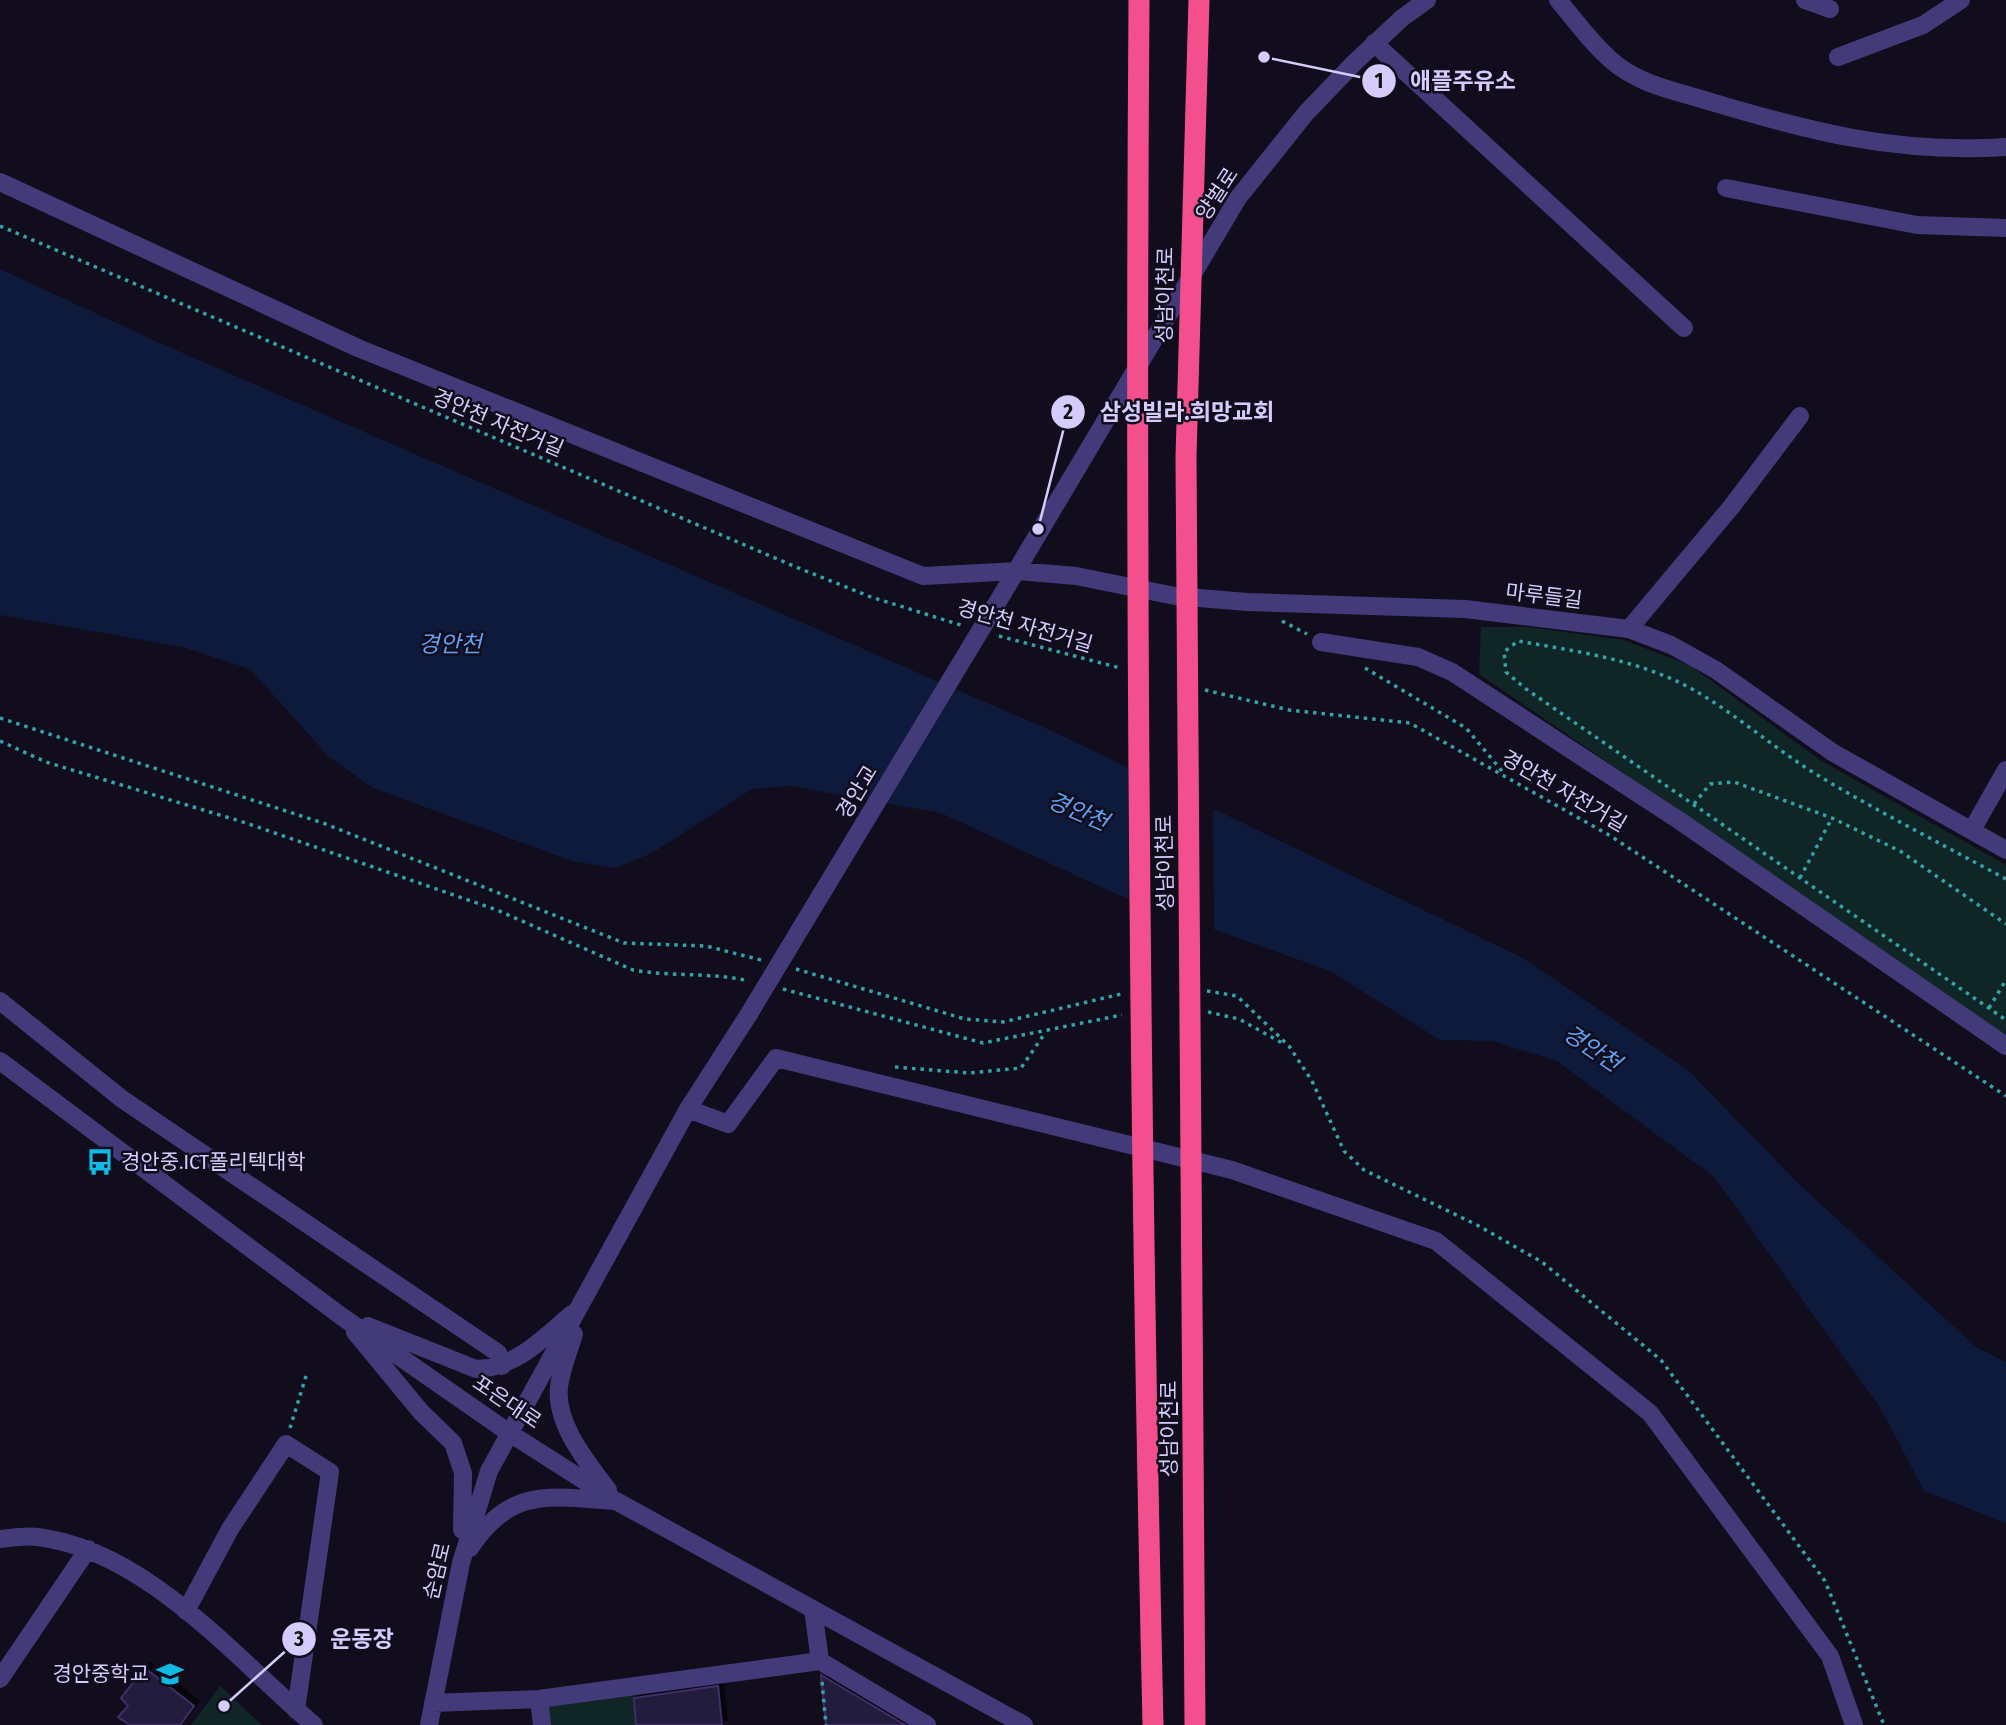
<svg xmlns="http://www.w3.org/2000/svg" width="2006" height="1725" viewBox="0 0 2006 1725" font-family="'Fira Sans Condensed','Noto Sans KR',sans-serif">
  <defs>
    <filter id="shadow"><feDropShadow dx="5" dy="-5" stdDeviation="0" flood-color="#0009"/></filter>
  </defs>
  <rect width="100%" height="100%" fill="#110d1d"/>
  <path fill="#102526" d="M 1481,627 L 1528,627 L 1624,640 L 1691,666 L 1820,760 L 2006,865 L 2006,1036 L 1479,674 Z
    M 220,1686 L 262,1725 L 191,1725 Z
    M 633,1686 L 636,1725 L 542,1725 L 539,1699 Z"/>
  <path fill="#0d1a3b" d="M 0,269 L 162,344 L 1052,731 L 1523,958 L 1688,1070 L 1800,1185 L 1976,1347 L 2006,1362 L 2006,1523 L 1924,1491 L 1881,1409 L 1714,1177 L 1557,1061 L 1492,1041 L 1440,1040 L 1330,971 L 1116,894 L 941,813 L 790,786 L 752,789 L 652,853 L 615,868 L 572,861 L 373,788 L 329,757 L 250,669 L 183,647 L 0,615 Z"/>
  <path fill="#110d1d" d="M 1128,764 L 1213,804 L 1214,932 L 1129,902 Z"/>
  <path fill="#241a3c" stroke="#3f2e67" stroke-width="2" filter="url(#shadow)" d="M 145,1668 L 194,1706 L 180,1725 L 130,1725 L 118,1717 L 128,1706 L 121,1698 Z
    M 821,1675 L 905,1725 L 826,1725 Z
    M 718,1686 L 722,1725 L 636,1725 L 634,1698 Z"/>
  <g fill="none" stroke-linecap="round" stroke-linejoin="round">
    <path stroke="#34a2a7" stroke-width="3.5" stroke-dasharray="3.5 5" stroke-linecap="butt" d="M 0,226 L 796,567 L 871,597 L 964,626
      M 1282,621 L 1307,634
      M 999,636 L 1120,668
      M 1365,668 L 1466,728 L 1502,771
      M 1205,690 L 1289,710 L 1410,723 L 1609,835 L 2006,1096
      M 0,718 L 323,823 L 624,943 L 706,946 L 761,960
      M 0,741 L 46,762 L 246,823 L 497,910 L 633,970 C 672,977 711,972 749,981
      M 1694,804 L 1710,784 L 1734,782 L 1832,818 L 1900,851 L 2006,924
      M 1800,878 L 1832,818
      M 2006,879 C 1945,846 1883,814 1824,779 C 1778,752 1738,715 1692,689 C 1640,660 1575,651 1518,641 L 1504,652 L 1506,672 L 1526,689 L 2006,1020
      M 796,969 L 965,1019 L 1003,1022 L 1121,994
      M 783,989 L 983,1043 L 1122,1015
      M 1207,991 L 1237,996 L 1289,1046 L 1312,1081 L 1344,1151 L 1364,1170 L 1477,1225 L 1542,1262 L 1661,1360 L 1825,1581 L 1884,1725
      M 1989,1008 L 2006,980
      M 1208,1012 L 1239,1019 L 1284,1044
      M 895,1067 L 969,1073 L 1021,1068 L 1045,1033
      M 290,1428 L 306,1376
      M 822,1682 L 826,1725"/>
    <path stroke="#433b79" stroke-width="18" d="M 1558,0 C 1575,20 1591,43 1611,60 C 1637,84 1676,91 1708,101 C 1811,132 1897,154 2006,147
      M 1805,0 L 1830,9
      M 1374,43 L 1684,328
      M 1838,57 L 1923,25 L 1961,0
      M 0,182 L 358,348 L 923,576 L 1018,571 L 1076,576 L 1175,596 L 1247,602 L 1465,609 L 1629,629 L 1671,645 L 1716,670 L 1832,752 L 2006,850
      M 1726,188 L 1917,225 L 2006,228
      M 1003,593 L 1238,198 L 1306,113 L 1354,63 L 1402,18 L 1427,0
      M 1629,629 L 1732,506 L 1800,416
      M 1321,642 L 1418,657 L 1452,672 L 1680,821 L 2006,1046
      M 1972,830 L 2006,770
      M 0,1001 L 122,1099 L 498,1353 L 502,1366
      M 0,1061 L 341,1316 L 508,1432 L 616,1501 L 1024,1725
      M 688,1109 L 728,1124 L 776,1058 L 1232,1170 L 1436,1241 L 1650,1413 L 1830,1656 L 1854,1725
      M 368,1326 L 476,1369 C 516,1368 543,1338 572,1314
      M 355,1332 L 421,1412 L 453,1443 L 463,1473 L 462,1530
      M 574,1334 C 569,1351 561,1370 559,1387 C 555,1424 587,1462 608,1490
      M 0,1539 C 12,1538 26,1535 38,1537 C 147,1551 234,1657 314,1725
      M 470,1548 C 510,1487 549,1496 615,1501
      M 813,1609 L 820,1661 L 927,1725
      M 186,1611 L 230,1529 L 286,1444 L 330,1472 L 296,1710
      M 0,1679 L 88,1549
      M 539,1699 L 542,1725
      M 433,1703 L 539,1699 L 820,1661
      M 429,1725 L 461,1563 L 489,1471 L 688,1109 L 749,1014"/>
    <path stroke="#433b79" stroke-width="18" d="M 749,1014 L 1003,593"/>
    <path stroke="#f44f8d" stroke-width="21" d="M 1139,0 C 1135,575 1140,1150 1153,1725
      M 1195,1725 L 1186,457 L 1199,0"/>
  </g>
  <defs>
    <symbol id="bus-bare" viewBox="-9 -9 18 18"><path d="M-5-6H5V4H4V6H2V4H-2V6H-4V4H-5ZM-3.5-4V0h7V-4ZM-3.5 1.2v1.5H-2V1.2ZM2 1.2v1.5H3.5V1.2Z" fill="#0fbae5" stroke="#110d1d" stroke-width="2.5" paint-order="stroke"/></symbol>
    <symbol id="school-bare" viewBox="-9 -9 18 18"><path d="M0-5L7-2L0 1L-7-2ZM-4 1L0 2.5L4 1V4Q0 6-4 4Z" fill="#0fbae5" stroke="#110d1d" stroke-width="2.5" paint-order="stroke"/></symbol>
  </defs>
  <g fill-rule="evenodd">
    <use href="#bus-bare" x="81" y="1143" width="38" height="38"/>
    <use href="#school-bare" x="151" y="1655" width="38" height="38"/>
  </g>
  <g text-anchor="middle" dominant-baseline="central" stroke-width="5" stroke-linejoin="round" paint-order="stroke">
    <g font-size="21" fill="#d6ccfc" stroke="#110d1d">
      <text transform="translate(1217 194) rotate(-57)">양벌로</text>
      <text transform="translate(1165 295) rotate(-89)">성남이천로</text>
      <text transform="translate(498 423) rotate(23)">경안천 자전거길</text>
      <text transform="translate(1544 596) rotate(7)">마루들길</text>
      <text transform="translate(1025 626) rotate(16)">경안천 자전거길</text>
      <text transform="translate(1564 791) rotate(30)">경안천 자전거길</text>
      <text transform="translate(857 792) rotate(-59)">경안교</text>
      <text transform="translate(1165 863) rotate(-91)">성남이천로</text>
      <text transform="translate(507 1402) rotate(34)">포은대로</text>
      <text transform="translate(1169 1429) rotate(-90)">성남이천로</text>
      <text transform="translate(437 1571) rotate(-77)">순암로</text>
    </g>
    <g font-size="21" fill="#d6ccfc" stroke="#110d1d" text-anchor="start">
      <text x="121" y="1162">경안중.ICT폴리텍대학</text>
      <text x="149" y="1674" text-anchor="end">경안중학교</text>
    </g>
    <g font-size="23" font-style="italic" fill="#60a1f5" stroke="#110d1d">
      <text x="450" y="644">경안천</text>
      <text transform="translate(1078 811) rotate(23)">경안천</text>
      <text transform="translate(1592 1048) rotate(34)">경안천</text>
    </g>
  </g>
  <path fill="none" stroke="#d6ccfc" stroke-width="2.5" d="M1264 57L1379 81M1038 529L1068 412M224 1706L299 1639"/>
  <g fill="#d6ccfc" stroke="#110d1d" stroke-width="2.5">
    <circle cx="1264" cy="57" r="7"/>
    <circle cx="1038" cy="529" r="7"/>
    <circle cx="224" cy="1706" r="7"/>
    <circle cx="1379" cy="81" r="18"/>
    <circle cx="1068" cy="412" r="18"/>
    <circle cx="299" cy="1639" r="18"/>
  </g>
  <g font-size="21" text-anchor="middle" font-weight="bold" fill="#111">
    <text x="1379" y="88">1</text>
    <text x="1068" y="419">2</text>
    <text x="299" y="1646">3</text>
  </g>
  <g font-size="23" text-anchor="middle" font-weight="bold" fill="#d6ccfc" stroke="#110d1d" stroke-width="5" stroke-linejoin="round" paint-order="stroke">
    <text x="1463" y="89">애플주유소</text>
    <text x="1187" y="420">삼성빌라.희망교회</text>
    <text x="362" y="1647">운동장</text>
  </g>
</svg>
